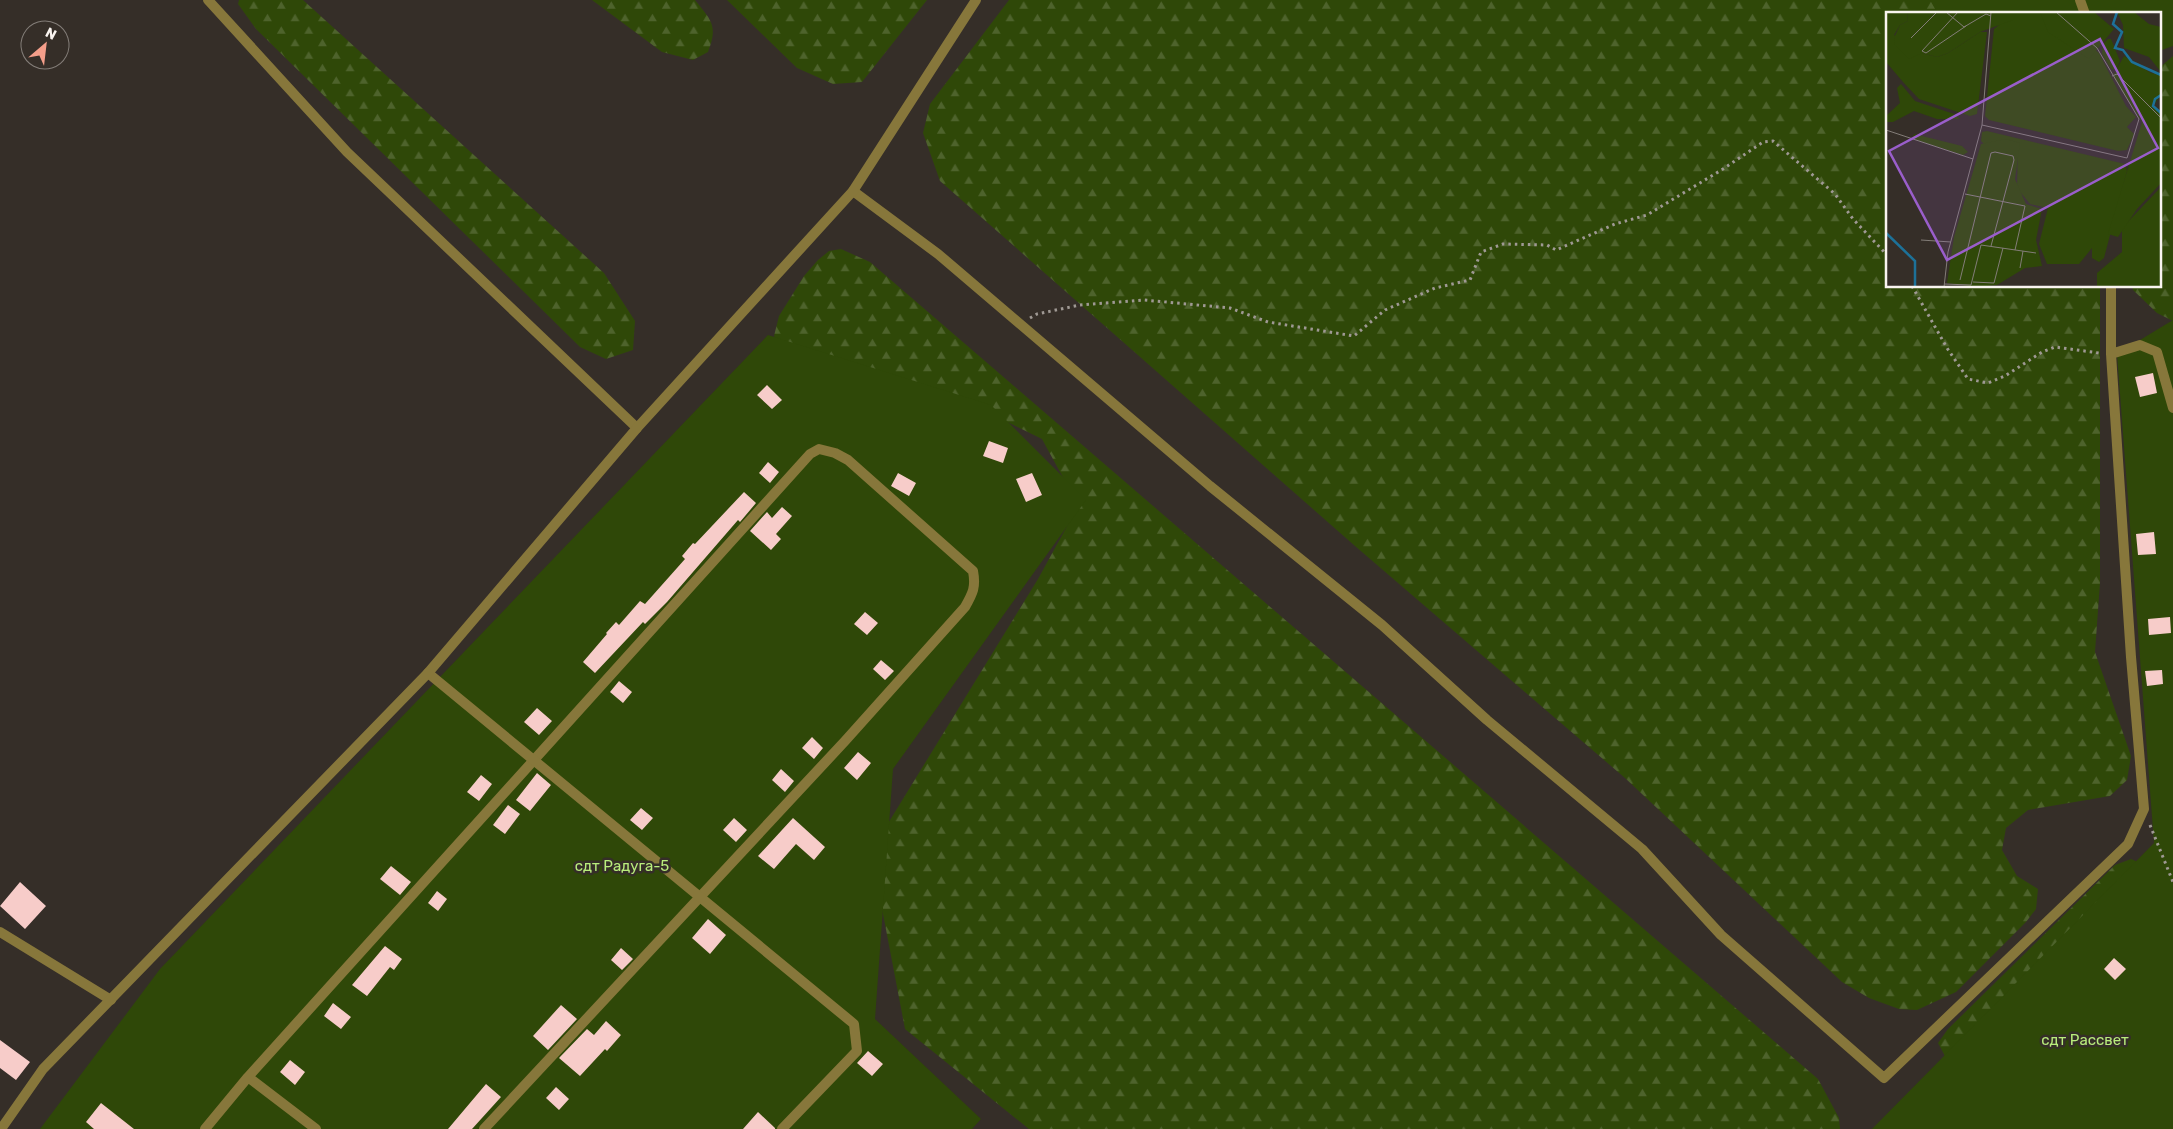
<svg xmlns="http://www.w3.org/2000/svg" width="2173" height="1129" viewBox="0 0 2173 1129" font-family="Rubik,sans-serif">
  <defs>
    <pattern id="forest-firs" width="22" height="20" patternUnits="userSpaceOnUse" patternTransform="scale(1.25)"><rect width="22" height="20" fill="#2f4808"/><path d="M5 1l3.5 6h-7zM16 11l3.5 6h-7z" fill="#4e632c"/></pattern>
  </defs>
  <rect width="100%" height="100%" fill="#352e28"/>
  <path fill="url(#forest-firs)" d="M 239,0 L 303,0 L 604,273 L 635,321 L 633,350 L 606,359 L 580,347 L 256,29 L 238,4 Z
    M 592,0 L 695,0 C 712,21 718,26 708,52 L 693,60 L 662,52 Z
    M 727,0 L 927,0 L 862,82 L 833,84 L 797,68 Z
    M 1009,0 L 1947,0 L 1954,14 L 1887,14 L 1887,286 L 2100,286 L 2100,583 L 2095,652 L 2131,756 L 2127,780 L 2110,796 L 2028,810 L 2006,828 L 2002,850 L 2017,876 L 2038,889 L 2036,909 L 2026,922 L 1956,992 L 1917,1010 L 1899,1009 L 1869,998 L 1842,982 L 1625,778 L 1355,546 L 940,181 L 923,133 L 930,104 Z
    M 2173,56 L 2173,321 L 2157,313 L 2133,290 L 2132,286 L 2159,286 L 2159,68 Z
    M 841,249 L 870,262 L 1818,1079 L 1839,1118 L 1840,1129 L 1029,1129 L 905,1029 L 871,851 L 1038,579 L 1071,519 L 1072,494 L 1042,439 L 993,415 L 803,388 L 774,336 L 779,316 L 804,276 L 818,260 L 829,251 Z
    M 2131,859 L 2147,866 L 1946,1058 L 1938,1043 L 1948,1029 L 2115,865 Z"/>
  <path fill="#2f4808" d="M 1930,0 L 2173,0 L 2173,46 L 2159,51 L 2159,14 L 1938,14 Z
    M 2173,320 L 2173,1129 L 1872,1129 L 2154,843 L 2117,354 Z
    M 768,335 L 991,405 L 1086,500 L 893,769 L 875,1019 L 981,1119 L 972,1129 L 40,1129 L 160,969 Z"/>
  <path fill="#f7ccc9" d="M 2153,373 L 2157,393 L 2140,397 L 2135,377 Z
    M 767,385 L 782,400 L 772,409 L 757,395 Z
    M 989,441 L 1008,448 L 1003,463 L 983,456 Z
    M 768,462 L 779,472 L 770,483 L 759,473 Z
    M 898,473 L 916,483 L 909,496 L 891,486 Z
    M 1032,473 L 1042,495 L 1026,502 L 1016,479 Z
    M 744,492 L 756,503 L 740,522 L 738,520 L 667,602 L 645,624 L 643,622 L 595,673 L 583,662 L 607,634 L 606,633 L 616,622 L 619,625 L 640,601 L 645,604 L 685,559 L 682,556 L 693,543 L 695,544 Z
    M 782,507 L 792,516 L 776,534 L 781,539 L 771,550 L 750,531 L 767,512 L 772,518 Z
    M 2154,532 L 2156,554 L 2138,555 L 2136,534 Z
    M 865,612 L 878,623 L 867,635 L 854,624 Z
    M 2170,617 L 2171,633 L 2149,635 L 2148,619 Z
    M 881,660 L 894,671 L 885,680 L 873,669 Z
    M 2162,670 L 2163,684 L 2147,686 L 2145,671 Z
    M 619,681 L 632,692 L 623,703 L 610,692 Z
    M 537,708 L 552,721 L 539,735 L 524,722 Z
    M 812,737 L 823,748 L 814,759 L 802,748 Z
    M 858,752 L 871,763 L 857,780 L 844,768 Z
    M 781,769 L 794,781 L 785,792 L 772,780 Z
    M 537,773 L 551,785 L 530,811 L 516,800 Z
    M 481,775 L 492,784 L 479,801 L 467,792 Z
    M 508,805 L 520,814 L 505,834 L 493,825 Z
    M 641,808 L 653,818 L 642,830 L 630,820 Z
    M 734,818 L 747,830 L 736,842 L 723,830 Z
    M 793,818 L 825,847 L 814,860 L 796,844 L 774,869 L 758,856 Z
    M 391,866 L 411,882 L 400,895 L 380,879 Z
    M 20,882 L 46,906 L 25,929 L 0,906 Z
    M 437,891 L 447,899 L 438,911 L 428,903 Z
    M 708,919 L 726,935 L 710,954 L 692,938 Z
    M 385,946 L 402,959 L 394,970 L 390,967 L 367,996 L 352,985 Z
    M 621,948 L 633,959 L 622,970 L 611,960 Z
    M 2114,958 L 2126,969 L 2115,980 L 2104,969 Z
    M 333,1003 L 351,1017 L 341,1029 L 324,1016 Z
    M 561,1005 L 577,1019 L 548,1050 L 533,1036 Z
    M 606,1021 L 621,1035 L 607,1051 L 605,1049 L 580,1076 L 559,1058 L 587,1029 L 594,1035 Z
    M 0,1040 L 30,1062 L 16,1080 L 0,1068 Z
    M 868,1051 L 883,1064 L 872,1076 L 857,1063 Z
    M 290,1060 L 305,1072 L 295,1085 L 280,1072 Z
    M 486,1084 L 501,1097 L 472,1129 L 448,1129 Z
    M 556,1087 L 569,1099 L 559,1110 L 546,1098 Z
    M 101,1103 L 134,1129 L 94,1129 L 86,1122 Z
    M 758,1112 L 775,1128 L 775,1129 L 743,1129 Z"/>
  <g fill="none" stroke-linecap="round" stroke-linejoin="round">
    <path stroke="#9f9994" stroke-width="3" stroke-dasharray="2.5 4" stroke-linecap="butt" d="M 1912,286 L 1947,348 L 1968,379 L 1988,383 L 2005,376 L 2042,352 L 2055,347 L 2099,353
      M 1030,318 L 1037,314 L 1080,305 L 1144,300 L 1230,308 L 1268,322 L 1354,336 L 1385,310 L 1435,288 L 1470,280 L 1481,252 L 1503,244 L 1547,245 L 1556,250 L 1615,224 L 1647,215 L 1723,169 L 1763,142 L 1773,141 L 1835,194 L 1853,219 L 1887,255
      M 2150,825 L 2173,882"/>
    <path stroke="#87773b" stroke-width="10" d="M 248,1077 L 316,1129
      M 205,1129 L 248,1077 L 810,454 L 819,449 L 835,453 L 848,460 L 973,571 C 976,587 973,593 965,607 L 845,741 L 484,1129"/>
    <path stroke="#87773b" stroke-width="10" d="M 208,0 L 347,152 L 637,428
      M 2080,0 L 2085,14
      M 853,191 L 938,254 L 1210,486 L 1382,625 L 1487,720 L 1642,849 L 1721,935 L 1884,1078 L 2128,844 L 2144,809 L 2131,657 L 2111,354 L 2111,286
      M 2111,354 L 2140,345 L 2157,352 L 2173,408
      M 428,673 L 854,1024 L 857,1051 L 782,1129
      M 0,932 L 111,1000"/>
    <path stroke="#87773b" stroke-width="10" d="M 1,1129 L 43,1069 L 428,673 L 637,428 L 853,191 L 976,0"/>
  </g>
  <g text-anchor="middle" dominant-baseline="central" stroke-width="5" stroke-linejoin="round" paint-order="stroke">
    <g font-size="15" fill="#b9ed7c" stroke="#352e28">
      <text x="622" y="866">сдт Радуга-5</text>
      <text x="2085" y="1040">сдт Рассвет</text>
    </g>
  </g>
  <g transform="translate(1886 12)">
    <rect width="275" height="275" fill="#352e28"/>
    <path d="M 0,0 L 21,0 L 22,9 L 14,13 L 8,23 L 36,41 L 51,45 L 62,41 L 94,20 L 101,20 L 91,102 L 84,104 L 33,87 L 17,70 L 0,50 ZM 129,0 L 166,0 L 213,41 L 240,94 L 250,105 L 241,115 L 248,122 L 241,138 L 232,139 L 103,108 L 99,104 L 108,17 ZM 231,0 L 248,0 L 263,12 L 275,15 L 275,60 L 263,45 L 238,36 L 237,13 ZM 222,27 L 225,27 L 234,49 L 230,58 L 225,57 L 216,42 L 217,32 ZM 15,72 L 29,89 L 68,102 L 74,107 L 51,107 L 28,99 L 7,110 L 0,110 L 1,103 L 14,91 L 11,76 ZM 101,119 L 239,152 L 241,159 L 218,246 L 213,250 L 206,246 L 206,236 L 193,252 L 161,252 L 153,232 L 162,196 L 144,192 L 131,176 L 132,131 L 121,128 L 101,135 L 95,129 L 96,120 ZM 28,122 L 76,134 L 82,140 L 77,143 L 26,127 ZM 275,175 L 275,275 L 211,275 L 211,261 L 236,240 L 236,216 Z" fill="#2f4808"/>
    <path d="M 21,0 L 131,0 L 127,8 L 94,20 L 62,41 L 51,45 L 36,41 L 23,47 L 9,33 L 8,26 L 14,13 L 22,9 ZM 154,0 L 208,0 L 228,17 L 203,47 L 162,20 ZM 238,44 L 265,61 L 275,63 L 275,83 L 267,94 L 275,101 L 275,171 L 251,197 L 232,225 L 222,222 L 256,110 L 227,64 ZM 120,127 L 134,131 L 129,167 L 140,192 L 156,197 L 150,228 L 156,254 L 139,256 L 111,273 L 91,275 L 61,271 L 68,225 L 95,132 Z" fill="#2f4808"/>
    <path fill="none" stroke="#1d7198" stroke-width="2.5" d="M 231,0 L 227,12 L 236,20 L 229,36 L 237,38 L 246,50 L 275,63M 275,83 L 269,87 L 267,94 L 275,101M 0,221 L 29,249 L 29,275"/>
    <path fill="none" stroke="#837d78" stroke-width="1" d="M 60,0 L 78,15 L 100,2 L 105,4M 72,0 L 36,39 L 40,41 L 80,14M 25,26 L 51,0M 226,64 L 231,62 L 275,106M 96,113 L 241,146 L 253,107 L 211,36 L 170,0M 0,118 L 87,147M 79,182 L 139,194 L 129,238M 35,228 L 65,230M 134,256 L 137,239M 74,268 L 105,141 L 109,140 L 127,144 L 128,148 L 105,234M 87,270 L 108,271 L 117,236M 58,272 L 85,273 L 95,233 L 150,241M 58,275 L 62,240 L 96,113 L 105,0"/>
    <path fill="#9a5ecb" fill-opacity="0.15" stroke="#9a5ecb" stroke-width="2.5" d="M 214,27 L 272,136 L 61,248 L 3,139 Z"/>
    <rect width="275" height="275" fill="none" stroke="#f9f4f0" stroke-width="2.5"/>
  </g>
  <g transform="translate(45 45) rotate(28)"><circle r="24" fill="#352e28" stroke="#837d78"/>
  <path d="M0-4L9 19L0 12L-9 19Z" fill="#f49e8a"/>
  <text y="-8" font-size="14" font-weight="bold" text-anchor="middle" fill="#f9f4f0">N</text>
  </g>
</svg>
